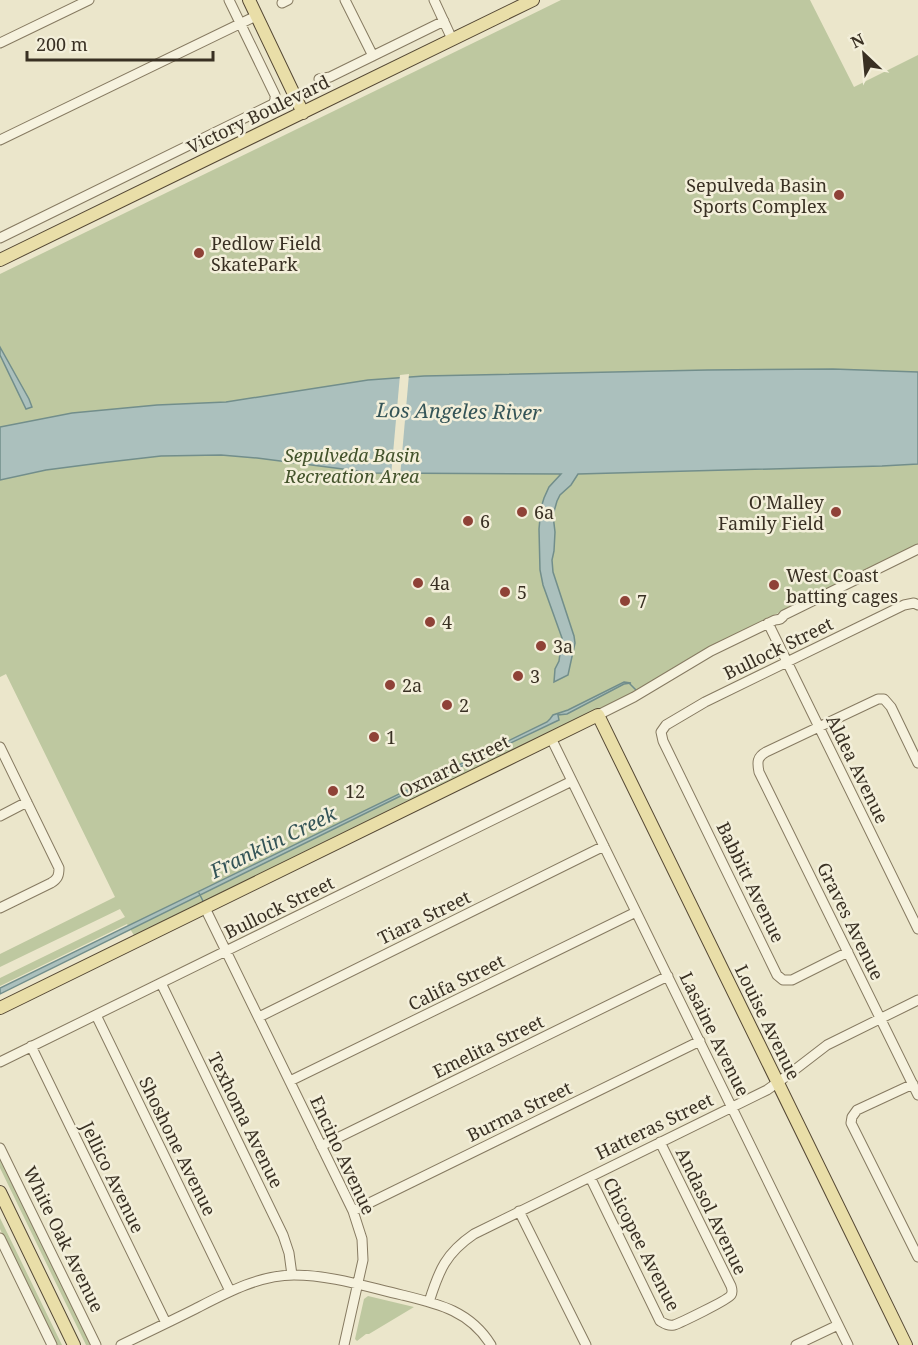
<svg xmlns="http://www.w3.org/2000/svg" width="918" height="1345" viewBox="0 0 918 1345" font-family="'Noto Serif',serif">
  <rect width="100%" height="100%" fill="#ebe6cb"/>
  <path fill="#bec8a0" d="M 561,0 L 810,0 L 854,87 L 918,55 L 918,544 L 703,650 L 628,695 L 135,937 L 127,924 L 0,986 L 0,978 L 125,917 L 120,909 L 0,967 L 0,954 L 115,897 L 6,674 L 0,677 L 0,274 Z
    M 0,1158 L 91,1345 L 86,1345 L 0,1168 Z
    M 0,1218 L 62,1345 L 56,1345 L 0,1229 Z
    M 368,1296 L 414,1307 L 369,1334 L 366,1334 L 357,1341 L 355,1339 L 364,1299 Z"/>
  <path fill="#abc0bd" stroke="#728e8b" stroke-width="1.5" d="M 0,347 L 29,399 L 32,407 L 26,409 L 0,355 Z
    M 833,369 L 918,372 L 918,464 L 882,466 L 578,474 L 571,485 L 560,495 L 557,501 L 553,515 L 555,532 L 554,551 L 552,560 L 553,572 L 574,636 L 575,643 L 568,675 L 554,682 L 555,669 L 559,661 L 562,638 L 543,585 L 540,570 L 539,529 L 541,508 L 544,498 L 549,487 L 561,474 L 374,473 L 257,458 L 221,455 L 161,456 L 100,463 L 46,470 L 0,480 L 0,427 L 72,413 L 157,405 L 226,402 L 368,380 L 424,376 L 707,370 Z
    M 624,682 L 631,683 L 624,684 L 567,714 L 558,715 L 559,720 L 439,777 L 0,994 L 0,988 L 547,722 L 550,719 L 553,715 L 568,710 Z"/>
  <path fill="#ebe6cb" d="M 409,374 L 400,477 L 391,476 L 400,375 Z"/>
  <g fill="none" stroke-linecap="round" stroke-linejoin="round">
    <path stroke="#728e8b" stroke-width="1.5" d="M 629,683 L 636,690
      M 552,750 L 563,773
      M 199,893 L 204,903"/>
    <defs>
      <path id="minor" d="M 345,0 L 373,56
        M 434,0 L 452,39
        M 282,3 L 288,0
        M 0,43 L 89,0
        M 319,79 L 330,77 L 444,21
        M 0,140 L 256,16
        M 0,238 L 273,104 L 275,100 L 275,95 L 229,0
        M 768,623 L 918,929
        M 598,715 L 634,697 L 711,651 L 775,620 C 779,620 782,619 784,615 L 918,549
        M 551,738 L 848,1345
        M 0,747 L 59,868 C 59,875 58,879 51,883 L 0,908
        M 918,763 L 891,707 L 884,699 L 878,699 L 766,752 C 757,757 757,762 759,772 L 918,1095
        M 0,816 L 27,802
        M 205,908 L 353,1211 L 362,1239 L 363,1260 L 344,1345
        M 848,952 L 792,980 L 783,980 L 777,975 L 663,741 L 661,732 L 666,725 L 705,702 L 904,605 L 914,603 L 918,605
        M 161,983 L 283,1235 L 289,1253 L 292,1275
        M 96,1015 L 230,1291
        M 259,1017 L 604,846
        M 31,1046 L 166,1323
        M 0,1062 L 572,781
        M 290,1081 L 636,912
        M 913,1084 L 857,1110 L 852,1117 L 851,1123 L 918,1257
        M 321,1146 L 668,976
        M 0,1148 L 96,1345
        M 590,1177 L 660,1321 C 665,1324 668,1326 674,1325 C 680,1323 728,1300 731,1295 C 733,1292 732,1289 731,1286 L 660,1142
        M 353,1211 L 700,1041
        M 519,1211 L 586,1345
        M 0,1238 L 52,1345
        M 429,1302 C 439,1270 446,1253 474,1234 L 767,1090 L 788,1075 L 827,1045 L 918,1000
        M 121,1345 C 146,1333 171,1321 195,1309 C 226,1293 259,1275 294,1275 C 331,1275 367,1287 402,1295 C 439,1304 470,1311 491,1345
        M 796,1345 L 838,1325"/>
      <path id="major" d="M 249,0 L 303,113
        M 0,260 L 533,0
        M 0,1008 L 598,715 L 906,1345
        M 0,1192 L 74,1345"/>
    </defs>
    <use href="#minor" stroke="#867a61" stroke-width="11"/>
    <use href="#major" stroke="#554834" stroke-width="14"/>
    <use href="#minor" stroke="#f6f2de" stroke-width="9"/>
    <use href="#major" stroke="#e9dea8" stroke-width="12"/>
  </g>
  <g fill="#8f4237" stroke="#f3efda" stroke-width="2">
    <circle cx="839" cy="195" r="6"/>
    <circle cx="199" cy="253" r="6"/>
    <circle cx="522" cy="512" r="6"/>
    <circle cx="836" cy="512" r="6"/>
    <circle cx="468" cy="521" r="6"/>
    <circle cx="418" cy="583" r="6"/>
    <circle cx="774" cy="585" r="6"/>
    <circle cx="505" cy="592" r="6"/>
    <circle cx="625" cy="601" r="6"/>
    <circle cx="430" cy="622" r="6"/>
    <circle cx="541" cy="646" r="6"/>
    <circle cx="518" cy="676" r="6"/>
    <circle cx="390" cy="685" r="6"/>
    <circle cx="447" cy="705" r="6"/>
    <circle cx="374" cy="737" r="6"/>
    <circle cx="333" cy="791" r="6"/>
  </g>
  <g text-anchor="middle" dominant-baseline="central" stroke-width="5" stroke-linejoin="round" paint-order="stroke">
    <g font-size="18" fill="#393023" stroke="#f3efda">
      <text transform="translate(258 114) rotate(-26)">Victory Boulevard</text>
      <text transform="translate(778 648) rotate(-26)">Bullock Street</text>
      <text transform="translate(454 766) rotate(-26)">Oxnard Street</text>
      <text transform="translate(858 769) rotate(64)">Aldea Avenue</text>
      <text transform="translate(751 882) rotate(64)">Babbitt Avenue</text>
      <text transform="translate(279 907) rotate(-26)">Bullock Street</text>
      <text transform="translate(424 917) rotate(-26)">Tiara Street</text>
      <text transform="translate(851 921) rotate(64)">Graves Avenue</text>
      <text transform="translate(456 982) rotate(-26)">Califa Street</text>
      <text transform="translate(768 1022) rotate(64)">Louise Avenue</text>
      <text transform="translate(715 1034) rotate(64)">Lasaine Avenue</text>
      <text transform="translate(488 1046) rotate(-26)">Emelita Street</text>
      <text transform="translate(519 1111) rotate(-26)">Burma Street</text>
      <text transform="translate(246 1120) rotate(64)">Texhoma Avenue</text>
      <text transform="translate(654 1126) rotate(-26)">Hatteras Street</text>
      <text transform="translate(178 1146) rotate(64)">Shoshone Avenue</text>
      <text transform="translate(343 1155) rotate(65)">Encino Avenue</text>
      <text transform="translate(113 1177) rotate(64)">Jellico Avenue</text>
      <text transform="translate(712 1211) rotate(64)">Andasol Avenue</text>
      <text transform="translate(64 1239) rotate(64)">White Oak Avenue</text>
      <text transform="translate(642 1244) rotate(63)">Chicopee Avenue</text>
    </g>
    <g font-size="18" fill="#393023" stroke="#f3efda" text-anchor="start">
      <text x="827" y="185" text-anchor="end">Sepulveda Basin<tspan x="827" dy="21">Sports Complex</tspan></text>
      <text x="211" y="243">Pedlow Field<tspan x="211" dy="21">SkatePark</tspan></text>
      <text x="824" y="502" text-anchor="end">O'Malley<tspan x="824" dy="21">Family Field</tspan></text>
      <text x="534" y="512">6a</text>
      <text x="480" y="521">6</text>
      <text x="786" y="575">West Coast<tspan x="786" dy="21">batting cages</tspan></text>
      <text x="430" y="583">4a</text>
      <text x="517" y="592">5</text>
      <text x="637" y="601">7</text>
      <text x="442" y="622">4</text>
      <text x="553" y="646">3a</text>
      <text x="530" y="676">3</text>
      <text x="402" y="685">2a</text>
      <text x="459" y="705">2</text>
      <text x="386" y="737">1</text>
      <text x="345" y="791">12</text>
    </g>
    <g font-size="18" font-style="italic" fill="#43532b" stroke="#f3efda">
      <text x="352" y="455">Sepulveda Basin<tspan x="352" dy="21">Recreation Area</tspan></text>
    </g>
    <g font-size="20" font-style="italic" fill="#345457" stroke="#f3efda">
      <text transform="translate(459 411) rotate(1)">Los Angeles River</text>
      <text transform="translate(273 842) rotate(-26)">Franklin Creek</text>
    </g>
  </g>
  <g transform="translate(864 54) rotate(334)" stroke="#f3efda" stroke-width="4.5" paint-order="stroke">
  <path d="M0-4.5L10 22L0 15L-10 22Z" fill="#393023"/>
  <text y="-9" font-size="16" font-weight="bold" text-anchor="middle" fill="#393023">N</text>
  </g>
  <path d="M27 51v9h186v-9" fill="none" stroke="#393023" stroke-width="3"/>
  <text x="36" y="51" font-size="18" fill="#393023" stroke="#f3efda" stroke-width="4.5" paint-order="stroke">200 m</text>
</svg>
